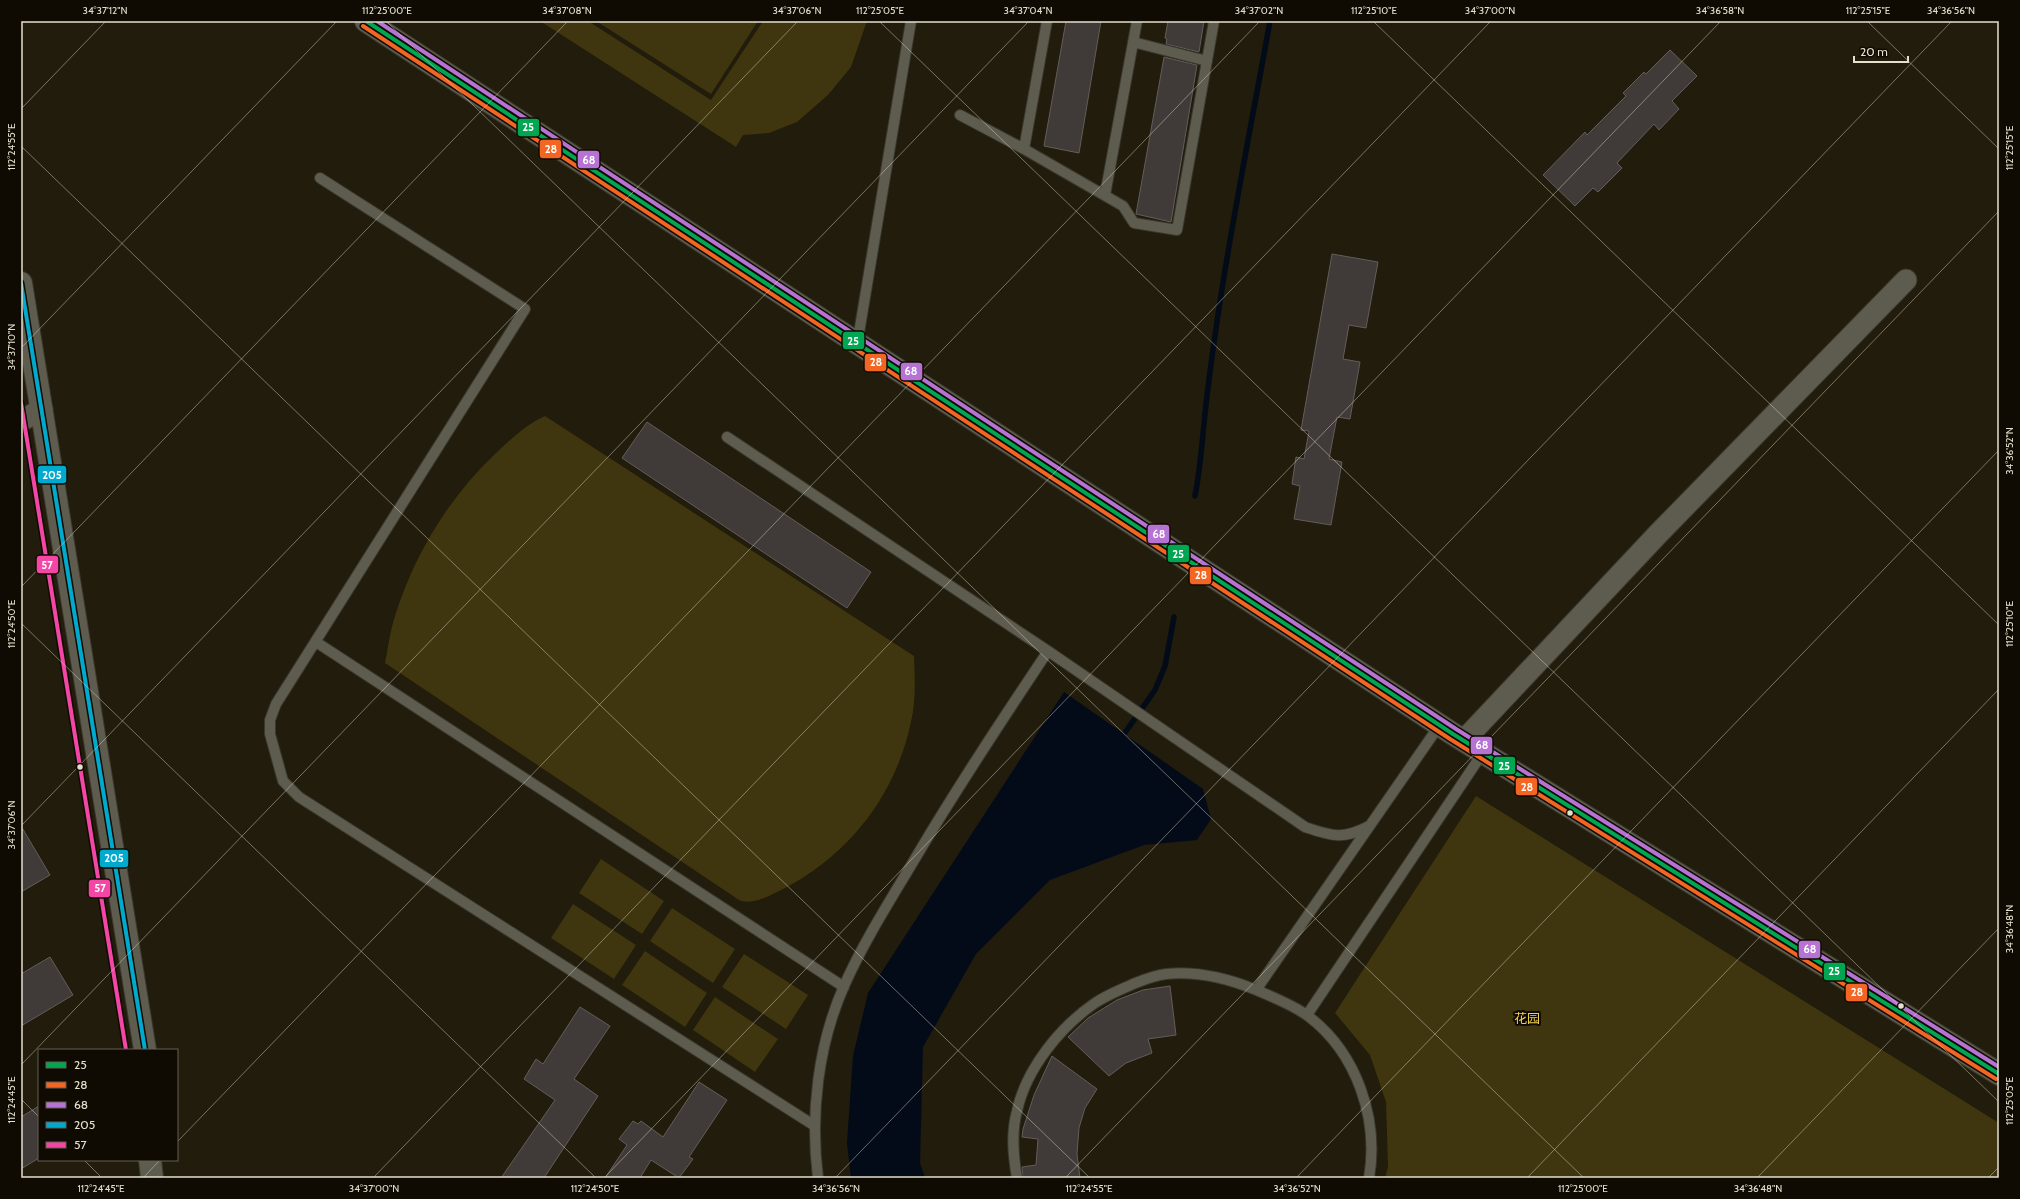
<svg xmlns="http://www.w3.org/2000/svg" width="2020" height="1199" viewBox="0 0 2020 1199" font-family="Cabin,'Noto Sans SC',sans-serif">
  <rect width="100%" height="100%" fill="#211c0b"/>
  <path fill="#3f350e" d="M 540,21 L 588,21 L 711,100 L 763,21 L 867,21 L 851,67 L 828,95 L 797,122 L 769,133 L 743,135 L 736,147 Z
    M 596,21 L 758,21 L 711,94 Z
    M 545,416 L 914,656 C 915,678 916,701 911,722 C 896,794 850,854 785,888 C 773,894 752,906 739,900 L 385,663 C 388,648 390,631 395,616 C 414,555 448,499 494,455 C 510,440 525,425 545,416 Z
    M 1476,796 L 1999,1123 L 1999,1178 L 1385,1178 L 1388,1167 L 1386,1102 L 1370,1055 L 1335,1013 Z
    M 601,859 L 664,901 L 642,934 L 579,893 Z
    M 573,904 L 636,945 L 614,979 L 551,938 Z
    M 672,908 L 735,949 L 713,983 L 650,941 Z
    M 645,951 L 707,993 L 685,1027 L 622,985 Z
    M 744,954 L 808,995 L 786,1029 L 722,987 Z
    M 715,997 L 778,1039 L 755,1072 L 693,1030 Z"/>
  <path fill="#030b19" d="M 1064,692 L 1203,789 L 1211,819 L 1197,840 L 1144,845 L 1050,880 L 976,954 L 923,1047 L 920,1163 L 925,1178 L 851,1178 L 847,1143 L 853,1056 L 868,993 Z"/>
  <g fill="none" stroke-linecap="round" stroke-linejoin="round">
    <path stroke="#030b19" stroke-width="5.5" d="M 1195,496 C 1202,460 1203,424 1208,388 C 1223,265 1248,143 1270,21
      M 1124,734 L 1155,690 L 1165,666 L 1174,617"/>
  </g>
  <path fill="#403b39" stroke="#635d5b" d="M 1066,21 L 1101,21 L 1079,153 L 1044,146 Z
    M 1168,21 L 1204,21 L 1199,52 L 1166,44 L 1167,39 L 1165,38 Z
    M 1670,50 L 1697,76 L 1672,101 L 1679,109 L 1659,130 L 1654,124 L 1617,163 L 1622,168 L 1598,192 L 1593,188 L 1575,206 L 1543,175 L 1585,132 L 1587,135 L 1626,96 L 1623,93 L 1644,72 L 1646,74 Z
    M 1164,57 L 1197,65 L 1171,222 L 1136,214 Z
    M 1332,254 L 1378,262 L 1366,328 L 1349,325 L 1343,359 L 1360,362 L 1350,419 L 1337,417 L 1329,459 L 1342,462 L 1331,525 L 1294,519 L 1300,486 L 1292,484 L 1296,457 L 1304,459 L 1309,431 L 1301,430 Z
    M 647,422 L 871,572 L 847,608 L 622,458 Z
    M 21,826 L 50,875 L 21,892 Z
    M 50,957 L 73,995 L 21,1026 L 21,974 Z
    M 1170,986 L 1176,1035 L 1148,1039 L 1152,1053 L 1126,1063 L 1109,1076 L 1068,1037 L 1088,1018 L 1117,1000 L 1143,990 Z
    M 580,1007 L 610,1026 L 574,1079 L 598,1096 L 544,1178 L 501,1178 L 555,1100 L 524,1079 L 536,1059 L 543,1064 Z
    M 1052,1056 L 1097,1089 L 1085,1108 L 1079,1128 L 1077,1154 L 1080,1178 L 1023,1178 L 1022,1167 L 1036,1165 L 1038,1139 L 1022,1137 L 1023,1129 L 1034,1095 Z
    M 699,1082 L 727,1100 L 689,1157 L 693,1159 L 679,1178 L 651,1160 L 640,1178 L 605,1178 L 627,1145 L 619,1139 L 633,1121 L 638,1124 L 641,1121 L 663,1137 Z
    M 39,1106 L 39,1158 L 21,1169 L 21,1117 Z"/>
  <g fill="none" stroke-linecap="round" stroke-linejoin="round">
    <defs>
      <path id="service" d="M 1133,42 L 1207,61
        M 960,115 L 1024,149 L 1047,21
        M 1024,149 L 1123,206 L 1134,223 L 1177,230 L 1214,21
        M 320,178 L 525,309 L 276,704 L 270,720 L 270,734 L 283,781 L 299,797 L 815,1126
        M 1105,195 L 1137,21
        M 855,342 L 859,333 L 911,21
        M 727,437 L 1048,651 L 1305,827 C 1332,836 1343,840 1369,826
        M 316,642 L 844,987
        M 1256,990 L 1441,723
        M 1307,1015 L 1484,751
        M 818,1178 C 810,1114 818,1045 844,986 C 865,939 893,896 919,852 C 960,783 1004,717 1048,651
        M 1017,1178 C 1013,1155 1011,1133 1017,1111 C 1026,1069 1060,1027 1095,1003 C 1107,995 1120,990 1133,984 C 1143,980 1155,975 1166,974 C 1197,971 1227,978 1256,990 C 1273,997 1293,1005 1308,1016 C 1357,1053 1379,1119 1369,1178"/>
      <path id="minor" d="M 21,421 L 42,409
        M 1465,741 L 1468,736 L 1658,534 L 1906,280"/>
      <path id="tertiary" d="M 366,21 L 1453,734 L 1999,1074
        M 21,283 L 145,1050
        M 150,1160 L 152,1178"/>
    </defs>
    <use href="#service" stroke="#3a372c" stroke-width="12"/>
    <use href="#minor" stroke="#3a372c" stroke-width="23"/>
    <use href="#tertiary" stroke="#3a372c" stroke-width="24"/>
    <use href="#service" stroke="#5e5b4f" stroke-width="10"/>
    <use href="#minor" stroke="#5e5b4f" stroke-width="21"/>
    <use href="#tertiary" stroke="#5e5b4f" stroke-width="22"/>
    <defs>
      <path id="bus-1" d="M 366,21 L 1453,734 L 1999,1074"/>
      <path id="bus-2" d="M 363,26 L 1450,739 L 1996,1079"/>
      <path id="bus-3" d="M 377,21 L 1456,729 L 1999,1067"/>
      <path id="bus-4" d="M 21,283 L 145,1050"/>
      <path id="bus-5" d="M 21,403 L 126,1050"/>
    </defs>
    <use href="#bus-1" stroke="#0f0b02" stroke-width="7"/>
    <use href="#bus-2" stroke="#0f0b02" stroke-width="7"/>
    <use href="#bus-3" stroke="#0f0b02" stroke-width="7"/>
    <use href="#bus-4" stroke="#0f0b02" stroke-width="7"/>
    <use href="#bus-5" stroke="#0f0b02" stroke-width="7"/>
    <use href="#bus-1" stroke="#00a651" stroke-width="4"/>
    <use href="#bus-2" stroke="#f26522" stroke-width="4"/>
    <use href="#bus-3" stroke="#b673d3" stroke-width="4"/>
    <use href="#bus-4" stroke="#00a9ce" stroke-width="4"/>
    <use href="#bus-5" stroke="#f346a5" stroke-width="4"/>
  </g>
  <path fill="none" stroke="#e5e0ce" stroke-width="1" stroke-opacity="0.45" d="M 386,21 L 1584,1178M 879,21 L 1999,1102M 1373,21 L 1999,625M 1867,21 L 1999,149M 21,109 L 106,21M 21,146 L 1090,1178M 21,348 L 337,21M 21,587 L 568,21M 21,623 L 596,1178M 21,826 L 798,21M 21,1065 L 1029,21M 21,1099 L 39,1117M 177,1142 L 1260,21M 84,1160 L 102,1178M 143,1178 L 160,1160M 373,1178 L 1491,21M 604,1178 L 1721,21M 835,1178 L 1952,21M 1065,1178 L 1999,211M 1296,1178 L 1999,450M 1527,1178 L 1999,689M 1757,1178 L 1999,928M 1988,1178 L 1999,1167"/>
  <g fill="#e5e0ce" stroke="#0f0b02" stroke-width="1.5">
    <circle cx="80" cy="767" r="3.5"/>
    <circle cx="1570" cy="813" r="3.5"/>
    <circle cx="1901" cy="1006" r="3.5"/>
  </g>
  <g text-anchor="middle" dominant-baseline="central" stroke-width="4" stroke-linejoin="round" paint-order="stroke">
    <g font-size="13" fill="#f2d152" stroke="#0f0b02">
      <text x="1527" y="1018">花园</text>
    </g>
  </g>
  <g stroke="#0f0b02" stroke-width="1.5">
    <rect x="517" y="118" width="23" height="19" rx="4" fill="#00a651"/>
    <rect x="539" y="139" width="23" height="20" rx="4" fill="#f26522"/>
    <rect x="577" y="150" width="23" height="19" rx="4" fill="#b673d3"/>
    <rect x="842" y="331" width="23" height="19" rx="4" fill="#00a651"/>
    <rect x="864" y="353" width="23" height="19" rx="4" fill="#f26522"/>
    <rect x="900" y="362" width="23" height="19" rx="4" fill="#b673d3"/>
    <rect x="37" y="465" width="30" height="19" rx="4" fill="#00a9ce"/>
    <rect x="1147" y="524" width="23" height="20" rx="4" fill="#b673d3"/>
    <rect x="1167" y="544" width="23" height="19" rx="4" fill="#00a651"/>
    <rect x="36" y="555" width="23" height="19" rx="4" fill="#f346a5"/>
    <rect x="1189" y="566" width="23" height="19" rx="4" fill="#f26522"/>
    <rect x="1470" y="736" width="23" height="19" rx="4" fill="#b673d3"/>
    <rect x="1493" y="756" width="23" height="19" rx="4" fill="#00a651"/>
    <rect x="1515" y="777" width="23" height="19" rx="4" fill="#f26522"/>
    <rect x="99" y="849" width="30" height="19" rx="4" fill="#00a9ce"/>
    <rect x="88" y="879" width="23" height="19" rx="4" fill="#f346a5"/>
    <rect x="1798" y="940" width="23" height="19" rx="4" fill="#b673d3"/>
    <rect x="1823" y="962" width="23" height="19" rx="4" fill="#00a651"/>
    <rect x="1845" y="983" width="23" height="19" rx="4" fill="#f26522"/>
  </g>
  <g font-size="11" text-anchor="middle" font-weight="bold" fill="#fff">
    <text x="528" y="131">25</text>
    <text x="551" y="153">28</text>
    <text x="589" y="164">68</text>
    <text x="853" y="345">25</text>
    <text x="876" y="366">28</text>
    <text x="911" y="375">68</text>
    <text x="52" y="479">205</text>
    <text x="1159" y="538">68</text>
    <text x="1178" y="558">25</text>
    <text x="47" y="569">57</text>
    <text x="1201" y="579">28</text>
    <text x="1482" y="749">68</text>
    <text x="1504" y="770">25</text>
    <text x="1527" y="791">28</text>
    <text x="114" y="862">205</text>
    <text x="100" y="892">57</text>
    <text x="1810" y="953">68</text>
    <text x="1834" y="975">25</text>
    <text x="1857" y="996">28</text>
  </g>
  <rect width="2020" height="1199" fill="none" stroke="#0f0b02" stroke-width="44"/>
  <rect x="38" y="1049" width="140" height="112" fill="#0f0b02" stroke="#656054"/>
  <rect x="46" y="1062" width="20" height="6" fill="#00a651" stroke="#656054"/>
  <text x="74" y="1069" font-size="12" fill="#e5e0ce">25</text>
  <rect x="46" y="1082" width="20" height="6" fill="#f26522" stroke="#656054"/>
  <text x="74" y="1089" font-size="12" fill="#e5e0ce">28</text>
  <rect x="46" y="1102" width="20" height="6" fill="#b673d3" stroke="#656054"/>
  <text x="74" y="1109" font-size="12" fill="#e5e0ce">68</text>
  <rect x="46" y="1122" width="20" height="6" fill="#00a9ce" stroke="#656054"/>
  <text x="74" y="1129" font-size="12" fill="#e5e0ce">205</text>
  <rect x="46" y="1142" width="20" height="6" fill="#f346a5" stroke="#656054"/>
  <text x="74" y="1149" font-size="12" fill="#e5e0ce">57</text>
  <path d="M1854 56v6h54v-6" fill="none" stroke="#e5e0ce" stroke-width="2"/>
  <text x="1860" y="56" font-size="12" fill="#e5e0ce" stroke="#0f0b02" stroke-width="3" paint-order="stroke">20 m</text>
  <rect x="22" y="22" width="1976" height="1155" fill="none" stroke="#e5e0ce" stroke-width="1.5"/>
  <g font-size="10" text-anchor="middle" fill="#e5e0ce">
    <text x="105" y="14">34°37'12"N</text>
    <text x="387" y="14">112°25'00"E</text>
    <text x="567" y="14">34°37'08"N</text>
    <text x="797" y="14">34°37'06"N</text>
    <text x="880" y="14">112°25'05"E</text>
    <text x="1028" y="14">34°37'04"N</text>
    <text x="1259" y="14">34°37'02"N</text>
    <text x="1374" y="14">112°25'10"E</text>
    <text x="1490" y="14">34°37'00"N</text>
    <text x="1720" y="14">34°36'58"N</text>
    <text x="1868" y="14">112°25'15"E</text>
    <text x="1951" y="14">34°36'56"N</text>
    <text transform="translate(11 147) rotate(-90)" y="4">112°24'55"E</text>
    <text transform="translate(2009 148) rotate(-90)" y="4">112°25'15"E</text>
    <text transform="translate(11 347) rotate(-90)" y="4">34°37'10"N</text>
    <text transform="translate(2009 451) rotate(-90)" y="4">34°36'52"N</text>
    <text transform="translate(11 624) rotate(-90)" y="4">112°24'50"E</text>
    <text transform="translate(2009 624) rotate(-90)" y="4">112°25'10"E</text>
    <text transform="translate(11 825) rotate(-90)" y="4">34°37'06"N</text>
    <text transform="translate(2009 929) rotate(-90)" y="4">34°36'48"N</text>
    <text transform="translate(11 1100) rotate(-90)" y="4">112°24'45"E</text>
    <text transform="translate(2009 1101) rotate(-90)" y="4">112°25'05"E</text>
    <text x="101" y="1192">112°24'45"E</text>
    <text x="374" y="1192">34°37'00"N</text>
    <text x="595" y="1192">112°24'50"E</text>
    <text x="836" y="1192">34°36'56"N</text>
    <text x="1089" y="1192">112°24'55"E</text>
    <text x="1297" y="1192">34°36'52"N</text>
    <text x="1583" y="1192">112°25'00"E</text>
    <text x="1758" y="1192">34°36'48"N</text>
  </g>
</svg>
